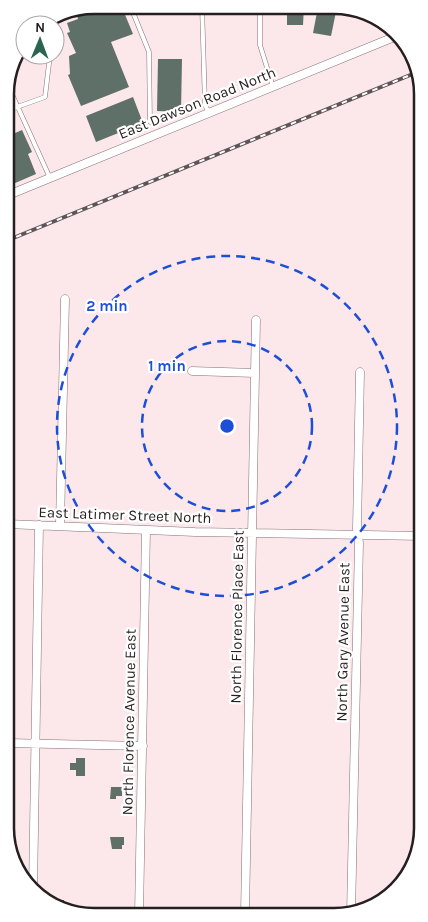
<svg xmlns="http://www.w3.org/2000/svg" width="428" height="922" viewBox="0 0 428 922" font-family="Karla,sans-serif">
  <rect width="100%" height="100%" fill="#fce7eb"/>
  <path fill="#5f7069" d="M 101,5 L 121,5 L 133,34 L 111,42 L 129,87 L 81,106 L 68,75 L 70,74 L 69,56 L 76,53 L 67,33 L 70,32 L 67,23 L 78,19 L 77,15 Z
    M 216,6 L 242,6 L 242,13 L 215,13 Z
    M 287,6 L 304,6 L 303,25 L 287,25 Z
    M 318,7 L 337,7 L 331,36 L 313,33 Z
    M 158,59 L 182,59 L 181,112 L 157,111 Z
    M 133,97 L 143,123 L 96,142 L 86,116 Z
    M 22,130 L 32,152 L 28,154 L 36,174 L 6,187 L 6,137 Z
    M 76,758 L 85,758 L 85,776 L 76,776 L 76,770 L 70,770 L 70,763 L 76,763 Z
    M 111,787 L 122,787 L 122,796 L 116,796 L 116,799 L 110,799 Z
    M 110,837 L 124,837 L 124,845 L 122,845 L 122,849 L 112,849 Z
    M 45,900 L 64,900 L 64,909 L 47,901 Z
    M 319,907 L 335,907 L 335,914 L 318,914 Z"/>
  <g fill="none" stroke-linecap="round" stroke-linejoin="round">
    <defs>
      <path id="lane" d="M 130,5 L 149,52 L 150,122
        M 202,6 L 205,105 L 209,113
        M 260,6 L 260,45 L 273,87
        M 49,22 L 50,25
        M 6,81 L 50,178
        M 6,111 L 45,97 L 50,55"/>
      <path id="street" d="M 6,196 L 399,35
        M 192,371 L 255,373
        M 7,524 L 195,532 L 422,536
        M 60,525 L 65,299
        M 8,743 L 143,746
        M 33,891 L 39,525
        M 245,914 L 256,320
        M 351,914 L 359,543 L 357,529 L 360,372
        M 139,915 L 146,530"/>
    </defs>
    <use href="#lane" stroke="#847275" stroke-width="5"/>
    <use href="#street" stroke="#847275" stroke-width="9"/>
    <use href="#lane" stroke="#fff" stroke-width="4"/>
    <use href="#street" stroke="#fff" stroke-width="8"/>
    <defs>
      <path id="rail" d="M 6,241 L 420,71"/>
    </defs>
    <use href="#rail" stroke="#5f5456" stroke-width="4"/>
    <use href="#rail" stroke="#fff" stroke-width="2" stroke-dasharray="5.5" stroke-linecap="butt"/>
  </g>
  <g fill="none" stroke="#1d4ed8" stroke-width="2.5" stroke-dasharray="9 6">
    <circle cx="227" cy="426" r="85"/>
    <circle cx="227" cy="426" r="170"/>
  </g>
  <g text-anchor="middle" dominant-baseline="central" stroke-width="4.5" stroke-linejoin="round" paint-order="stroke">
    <g font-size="15" fill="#261f20" stroke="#fff">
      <text transform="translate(197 103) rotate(-22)">East Dawson Road North</text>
      <text transform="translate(125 515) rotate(2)">East Latimer Street North</text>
      <text transform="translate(237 617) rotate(-89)">North Florence Place East</text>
      <text transform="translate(343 642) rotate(-89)">North Gary Avenue East</text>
      <text transform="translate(129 722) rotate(-89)">North Florence Avenue East</text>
    </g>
  </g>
  <path d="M0 0H428V922H0ZM94 14H334A80 80 0 0 1 414 94V828A80 80 0 0 1 334 908H94A80 80 0 0 1 14 828V94A80 80 0 0 1 94 14Z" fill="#fff" fill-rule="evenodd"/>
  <path fill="none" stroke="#261f20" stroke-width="2.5" d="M94 14H334A80 80 0 0 1 414 94V828A80 80 0 0 1 334 908H94A80 80 0 0 1 14 828V94A80 80 0 0 1 94 14Z"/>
  <circle cx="227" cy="426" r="8" fill="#1d4ed8" stroke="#fff" stroke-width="2.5"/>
  <g font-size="15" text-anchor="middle" font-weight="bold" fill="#1d4ed8" stroke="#fff" stroke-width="4.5" stroke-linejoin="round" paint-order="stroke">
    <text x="107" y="311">2 min</text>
    <text x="167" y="371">1 min</text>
  </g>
  <g transform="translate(40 40) rotate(1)"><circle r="24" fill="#ffffff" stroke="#a8a5a6"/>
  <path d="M0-4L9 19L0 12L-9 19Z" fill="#296551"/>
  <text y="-8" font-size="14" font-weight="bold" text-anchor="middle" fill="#261f20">N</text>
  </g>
</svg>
